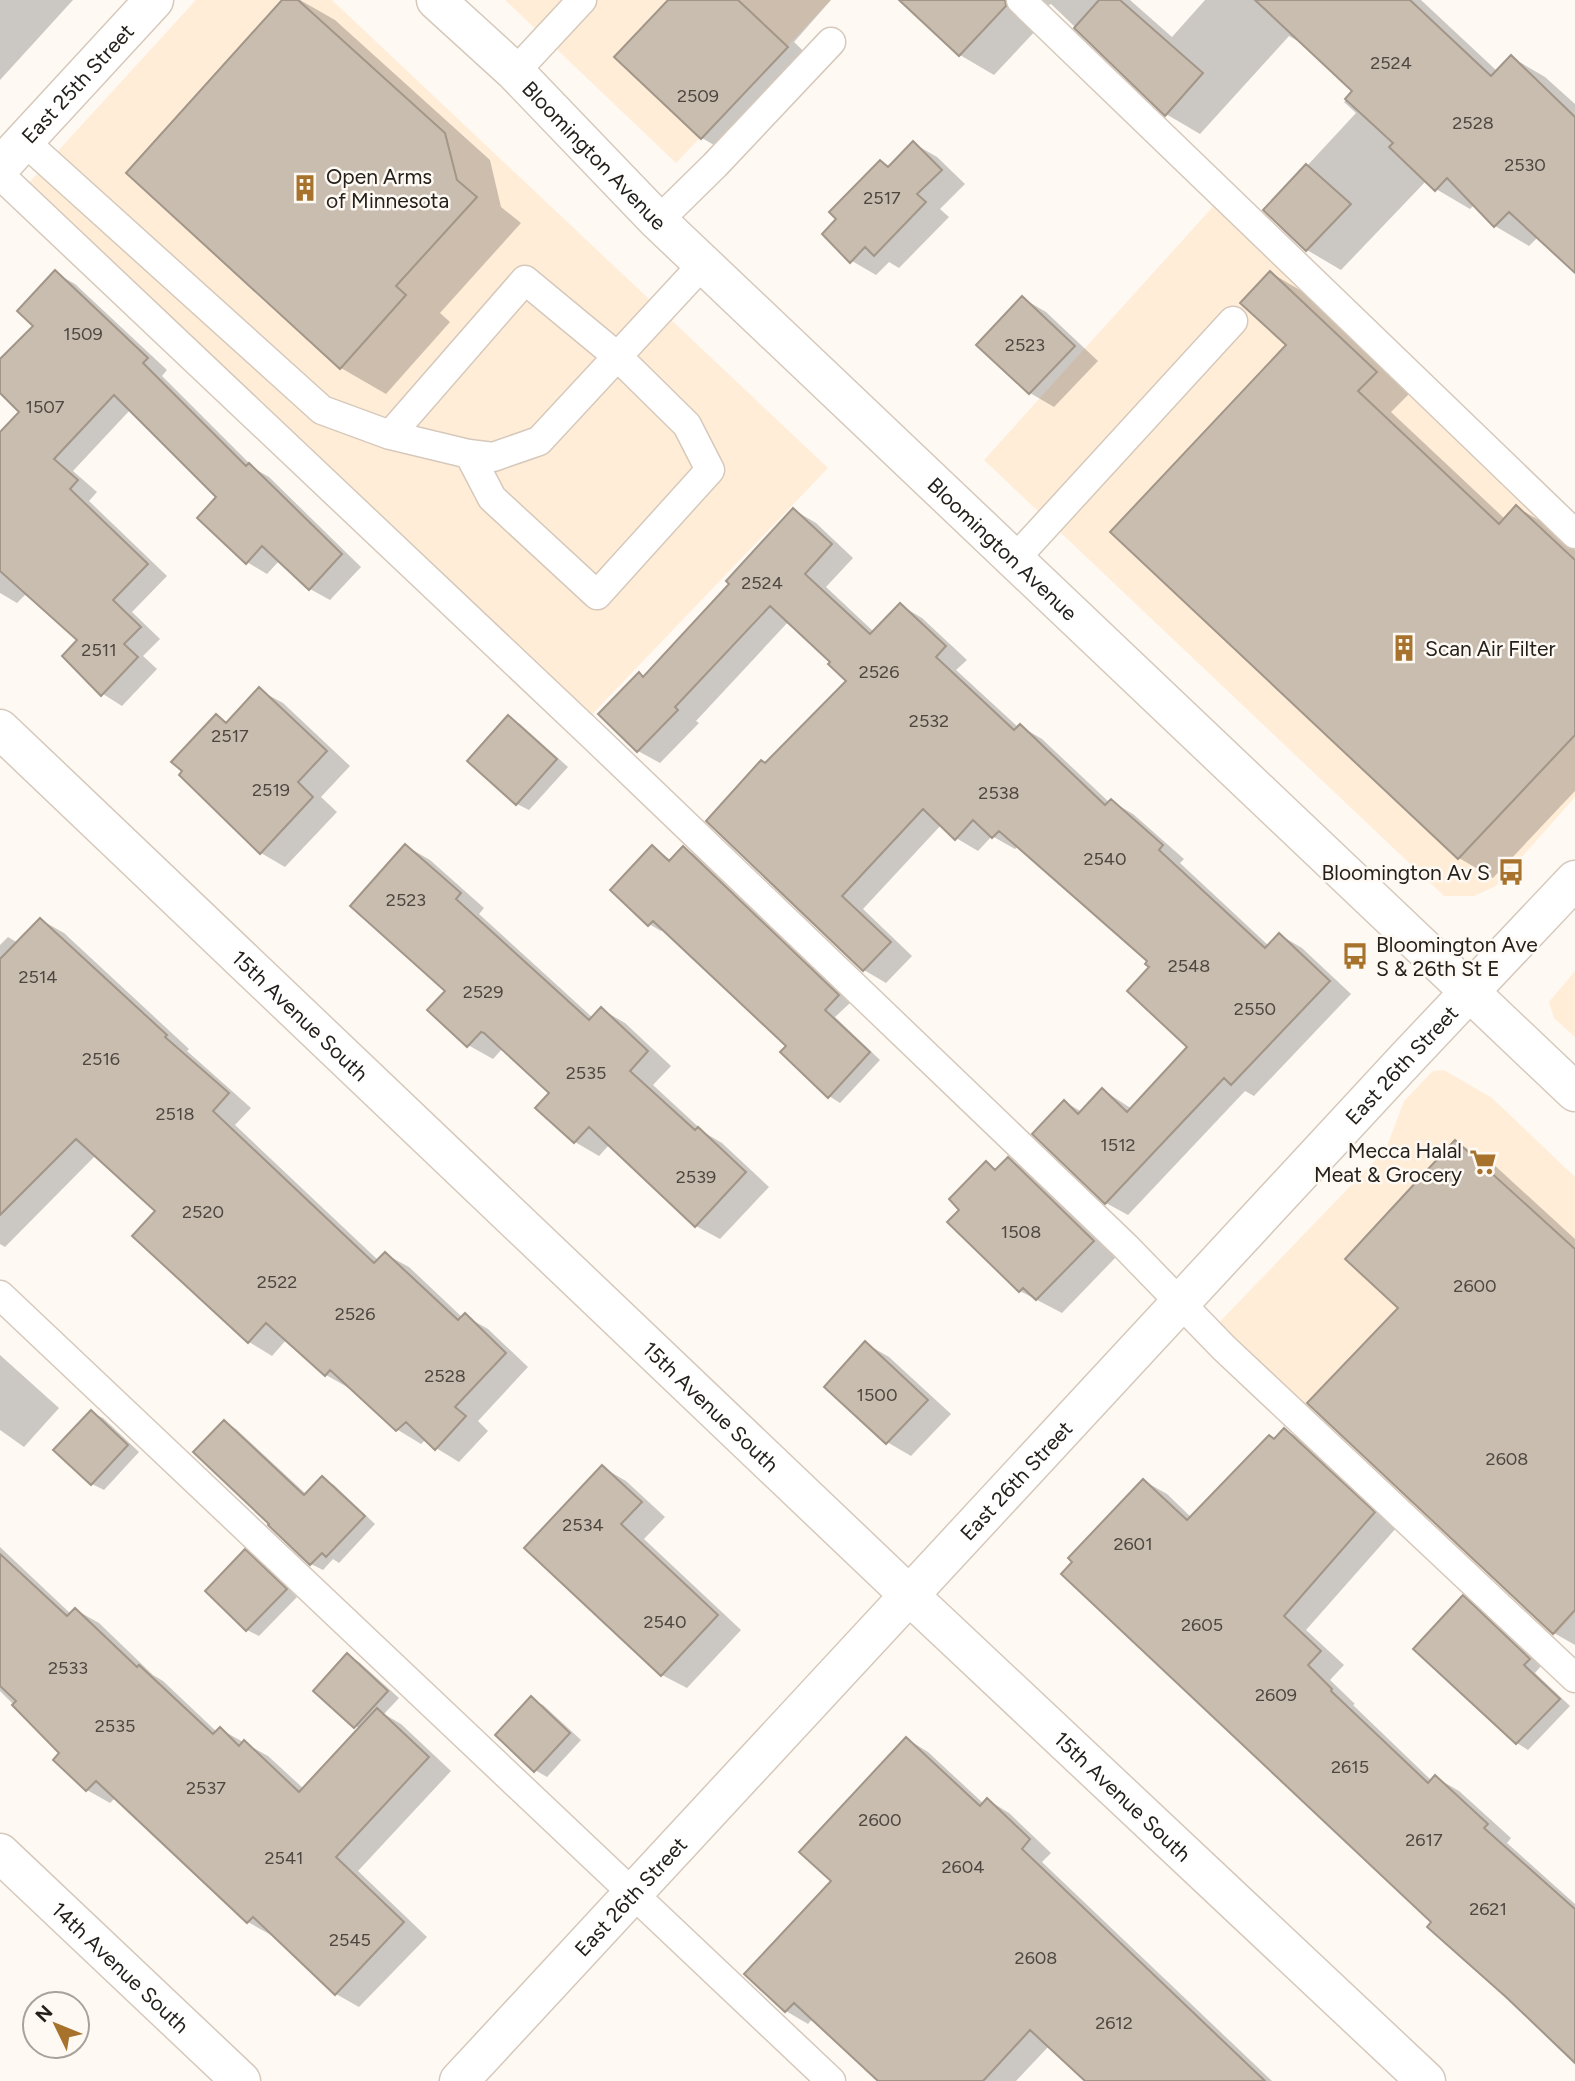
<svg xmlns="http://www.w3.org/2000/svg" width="1575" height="2081" viewBox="0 0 1575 2081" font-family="Figtree,sans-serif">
  <rect width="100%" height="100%" fill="#fef9f3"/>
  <path fill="#ffedd8" d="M 196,0 L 332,0 L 828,468 L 578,729 L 14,199 Z
    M 505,0 L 831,0 L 676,163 Z
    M 1219,200 L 1575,524 L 1575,797 L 1496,886 L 1474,896 L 1444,896 L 984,460 Z
    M 1575,971 L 1575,1037 L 1554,1018 L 1549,1002 Z
    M 1444,1070 L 1492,1098 L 1575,1177 L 1575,1613 L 1544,1647 L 1210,1332 L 1386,1149 L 1404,1101 L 1433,1071 Z"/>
  <path fill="#0003" d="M 0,0 L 73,0 L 0,80 Z
    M 285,0 L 300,0 L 335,20 L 490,160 L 501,207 L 521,223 L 440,313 L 450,322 L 386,394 L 341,368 L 128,173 Z
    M 671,0 L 831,0 L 794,42 L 821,68 L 736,158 L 702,138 Z
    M 901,0 L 1130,0 L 1172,37 L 1205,0 L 1421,0 L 1497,71 L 1511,57 L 1545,77 L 1575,104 L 1575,271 L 1538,237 L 1529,246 L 1495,226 L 1474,205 L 1470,209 L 1436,189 L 1427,180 L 1341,270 L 1307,250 L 1266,210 L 1356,113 L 1344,102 L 1355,91 L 1303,44 L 1289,36 L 1200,134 L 1166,114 L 1051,4 L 1043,8 L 1040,26 L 994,75 L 960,55 Z
    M 913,143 L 937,157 L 965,184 L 940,209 L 949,217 L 899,268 L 889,262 L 876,275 L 852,261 L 839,219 L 881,162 L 890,167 Z
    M 55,273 L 75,284 L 167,370 L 162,376 L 255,469 L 269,477 L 361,567 L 330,600 L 310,589 L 280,560 L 267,574 L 247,562 L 219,497 L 131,409 L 73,471 L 97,492 L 89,501 L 167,576 L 132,612 L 160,639 L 143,656 L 157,669 L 122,706 L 103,694 L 80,640 L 31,599 L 25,595 L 17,603 L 0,593 L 0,435 L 22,412 L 0,391 L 0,362 L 36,326 Z
    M 1271,273 L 1305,293 L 1410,393 L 1391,412 L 1505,519 L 1516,507 L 1551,527 L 1575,550 L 1575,791 L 1493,878 L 1459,858 L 1288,345 Z
    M 1022,298 L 1046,312 L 1098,361 L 1054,407 L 1030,393 Z
    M 794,510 L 816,523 L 853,558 L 826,587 L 874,632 L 900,605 L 922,618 L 967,660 L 956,670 L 1019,728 L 1020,726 L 1042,739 L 1110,803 L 1111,801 L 1133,814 L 1184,859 L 1180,863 L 1269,946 L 1280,935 L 1302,948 L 1351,994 L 1254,1096 L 1245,1091 L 1128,1215 L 1106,1203 L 1065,1102 L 1082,1112 L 1103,1090 L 1132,1109 L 1189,1047 L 1150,961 L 1019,846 L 1015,849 L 992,836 L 978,851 L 956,838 L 942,824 L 863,909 L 912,956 L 886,983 L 864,970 L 766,765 L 848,681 L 832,662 L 789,621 L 696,721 L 699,723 L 660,763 L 638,751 L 639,674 L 645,678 L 732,584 Z
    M 259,690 L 283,703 L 350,766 L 321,797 L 337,812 L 285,867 L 261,853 L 181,775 L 216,716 L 228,723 Z
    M 509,718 L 520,724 L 568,767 L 529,810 L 517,804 Z
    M 406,846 L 430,860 L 484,908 L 479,914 L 593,1018 L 601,1009 L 625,1023 L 671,1066 L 653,1085 L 705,1133 L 722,1143 L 769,1187 L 720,1239 L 696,1226 L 610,1144 L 599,1156 L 575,1142 L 551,1093 L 503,1048 L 493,1059 L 468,1045 L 447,991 Z
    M 652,847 L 672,861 L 684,848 L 695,855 L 850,1003 L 835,1017 L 880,1060 L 840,1103 L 829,1096 L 788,1045 L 663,929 L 661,931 L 649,924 Z
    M 41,920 L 64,933 L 189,1049 L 187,1051 L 251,1108 L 235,1125 L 379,1261 L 385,1254 L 409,1267 L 463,1318 L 465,1316 L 488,1329 L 528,1367 L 478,1421 L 488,1431 L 459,1462 L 436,1448 L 426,1439 L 421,1444 L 398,1430 L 351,1386 L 349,1388 L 326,1375 L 287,1339 L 272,1356 L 249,1342 L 157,1211 L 96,1155 L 5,1247 L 0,1244 L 0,945 L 8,937 L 18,943 Z
    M 1456,1142 L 1492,1163 L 1575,1239 L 1575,1645 L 1554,1633 L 1401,1307 Z
    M 1008,1159 L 1033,1173 L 1117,1256 L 1062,1313 L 1020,1291 L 950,1222 L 962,1210 L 986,1164 L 997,1170 Z
    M 865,1343 L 889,1357 L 951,1414 L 911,1456 L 887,1442 Z
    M 0,1355 L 59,1408 L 24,1447 L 0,1430 Z
    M 91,1412 L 103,1418 L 139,1452 L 104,1490 L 92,1484 Z
    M 225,1422 L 236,1429 L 307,1495 L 322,1478 L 334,1485 L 375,1524 L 339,1563 L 333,1559 L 323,1570 L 311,1564 Z
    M 1285,1430 L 1308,1443 L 1397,1527 L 1306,1630 L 1344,1665 L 1330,1680 L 1355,1704 L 1353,1705 L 1432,1781 L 1435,1777 L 1459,1791 L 1511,1838 L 1507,1843 L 1575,1904 L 1575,2060 L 1434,1922 L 1144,1481 L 1167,1494 L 1192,1518 Z
    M 602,1467 L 626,1481 L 665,1517 L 644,1539 L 741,1630 L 687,1688 L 662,1675 L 526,1548 Z
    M 0,1547 L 71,1614 L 76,1610 L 99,1623 L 153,1675 L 163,1681 L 217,1732 L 220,1729 L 268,1756 L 304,1789 L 360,1729 L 315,1690 L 347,1655 L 359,1662 L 399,1698 L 384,1714 L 401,1724 L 451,1771 L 358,1871 L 427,1937 L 359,2007 L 336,1994 L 273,1934 L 271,1935 L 248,1922 L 116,1797 L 110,1803 L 87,1790 L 62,1753 L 0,1691 Z
    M 245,1551 L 257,1558 L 297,1597 L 259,1636 L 247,1630 Z
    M 1463,1598 L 1475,1604 L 1541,1666 L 1535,1673 L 1570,1706 L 1528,1750 L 1517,1743 Z
    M 531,1699 L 543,1705 L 581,1740 L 547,1777 L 535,1770 Z
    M 907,1739 L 928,1752 L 984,1804 L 988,1800 L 1009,1813 L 1051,1853 L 1042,1862 L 1272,2081 L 1087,2081 L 1049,2046 L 1016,2081 L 878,2081 L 813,2018 L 808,2024 L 786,2011 L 747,1974 L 833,1881 Z"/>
  <path fill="#c9bdaf" stroke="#a29689" stroke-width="2" d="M 282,0 L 298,0 L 445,133 L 457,180 L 477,197 L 396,286 L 406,295 L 340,369 L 126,173 Z
    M 668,0 L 738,0 L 788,47 L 701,139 L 614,57 Z
    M 899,0 L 1005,0 L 1006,6 L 959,56 Z
    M 1099,0 L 1120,0 L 1203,73 L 1165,116 L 1074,28 Z
    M 1255,0 L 1410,0 L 1491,76 L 1511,55 L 1575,117 L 1575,273 L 1509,212 L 1494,227 L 1447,178 L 1435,191 L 1389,147 L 1393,143 L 1345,99 L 1352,91 Z
    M 913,141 L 942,170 L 917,194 L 926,202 L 874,256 L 865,247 L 850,263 L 822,234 L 836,219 L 829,212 L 880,160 L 888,167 Z
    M 1306,164 L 1351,204 L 1306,251 L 1263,210 Z
    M 55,270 L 148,358 L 143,363 L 246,466 L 249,463 L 342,554 L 309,590 L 262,546 L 246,564 L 197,518 L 216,497 L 114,395 L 54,459 L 78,480 L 70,489 L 148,564 L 113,600 L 141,627 L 124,644 L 138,657 L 101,696 L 62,656 L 77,640 L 0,571 L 0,432 L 19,412 L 0,393 L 0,359 L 33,326 L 17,311 Z
    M 1270,271 L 1377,372 L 1358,391 L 1499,524 L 1516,505 L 1575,560 L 1575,735 L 1458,859 L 1110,532 L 1286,345 L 1240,303 Z
    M 1022,296 L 1075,346 L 1029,394 L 976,345 Z
    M 793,508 L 832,544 L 805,574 L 870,634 L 900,603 L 946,646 L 936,657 L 1014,730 L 1020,724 L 1105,805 L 1111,799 L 1163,845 L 1159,850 L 1265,948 L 1279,933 L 1330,981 L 1231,1085 L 1224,1078 L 1105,1204 L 1032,1134 L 1064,1100 L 1078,1114 L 1102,1088 L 1127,1112 L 1187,1047 L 1127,991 L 1149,967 L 1145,964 L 1147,961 L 999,831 L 992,838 L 973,820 L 955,840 L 923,809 L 842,896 L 891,942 L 863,971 L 706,821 L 761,760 L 765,763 L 846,681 L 828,664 L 830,662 L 770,606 L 675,707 L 678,710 L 637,752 L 598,714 L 639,672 L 643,677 L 729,584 L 726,581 Z
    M 259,687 L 327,751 L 298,782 L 313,797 L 260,854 L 179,775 L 182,771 L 171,762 L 216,714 L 226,723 Z
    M 508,715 L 557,759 L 516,805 L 467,761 Z
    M 405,844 L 461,893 L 456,899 L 589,1020 L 601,1007 L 648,1051 L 630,1071 L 695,1130 L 698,1127 L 746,1172 L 695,1227 L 589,1127 L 574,1143 L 535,1108 L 549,1093 L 484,1033 L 481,1032 L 467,1047 L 427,1010 L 445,991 L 350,906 Z
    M 652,845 L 669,861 L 683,846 L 839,995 L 825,1010 L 870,1052 L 828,1098 L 780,1052 L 786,1046 L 653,921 L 648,926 L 610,890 Z
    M 40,918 L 167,1035 L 165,1037 L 229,1093 L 213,1111 L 374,1263 L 385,1252 L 458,1320 L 465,1313 L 506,1353 L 455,1407 L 466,1416 L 435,1450 L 406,1422 L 396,1431 L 330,1370 L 325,1376 L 266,1323 L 248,1343 L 132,1236 L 155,1211 L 76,1139 L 0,1215 L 0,959 Z
    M 1455,1140 L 1575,1249 L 1575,1610 L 1553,1634 L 1307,1403 L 1398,1308 L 1345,1259 Z
    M 1008,1157 L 1094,1241 L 1036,1300 L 1023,1288 L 1019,1292 L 947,1222 L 959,1210 L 949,1199 L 986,1161 L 995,1170 Z
    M 865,1341 L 928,1400 L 886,1444 L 824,1387 Z
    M 91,1410 L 128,1445 L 91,1485 L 53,1450 Z
    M 224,1420 L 304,1495 L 322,1476 L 365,1516 L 326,1557 L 322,1553 L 310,1565 L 268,1525 L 269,1524 L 193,1452 Z
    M 1284,1428 L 1375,1512 L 1284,1616 L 1321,1651 L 1308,1665 L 1332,1689 L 1331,1691 L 1428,1783 L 1435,1775 L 1488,1824 L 1484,1828 L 1575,1909 L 1575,2063 L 1506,1997 L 1427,1927 L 1431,1922 L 1061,1574 L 1072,1562 L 1068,1558 L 1143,1479 L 1187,1520 L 1269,1435 L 1274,1439 Z
    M 602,1465 L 642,1502 L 621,1524 L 718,1615 L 661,1676 L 524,1548 Z
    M 245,1549 L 287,1589 L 246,1631 L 205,1591 Z
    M 0,1554 L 67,1616 L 75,1608 L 137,1667 L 139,1665 L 213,1734 L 220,1727 L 239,1746 L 244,1740 L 299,1792 L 377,1708 L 429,1757 L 336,1857 L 404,1922 L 335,1995 L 253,1917 L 247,1923 L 96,1781 L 86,1791 L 53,1760 L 59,1753 L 12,1705 L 16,1701 L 0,1686 Z
    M 1463,1595 L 1530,1659 L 1524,1665 L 1560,1699 L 1516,1744 L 1413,1649 Z
    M 347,1653 L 388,1691 L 354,1728 L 313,1691 Z
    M 531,1696 L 570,1733 L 534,1772 L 495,1735 Z
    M 906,1737 L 980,1806 L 987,1798 L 1030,1839 L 1022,1849 L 1265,2081 L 1085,2081 L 1030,2030 L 983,2081 L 878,2081 L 794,2003 L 785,2012 L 744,1974 L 831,1881 L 799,1852 Z"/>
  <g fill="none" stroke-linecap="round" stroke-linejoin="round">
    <defs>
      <path id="lane" d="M 1021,0 L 1575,534
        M 515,72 L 582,0
        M 24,141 L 322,410 L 390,435 L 469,454 L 493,457 L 539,441 L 703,264
        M 0,175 L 592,735 L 1126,1247 L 1224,1348 L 1575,1678
        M 658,221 L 715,165 L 831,42
        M 390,435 L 525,280 L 618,357 L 687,425 L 710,470 L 597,595 L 492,498 L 469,454
        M 1014,560 L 1233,321
        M 0,1295 L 831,2081"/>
      <g id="street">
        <path id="s1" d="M 0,167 L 154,0"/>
        <path id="s2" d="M 0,729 L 910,1596 L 1426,2081"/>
        <path id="s3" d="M 0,1853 L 241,2081"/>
      </g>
      <g id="secondary">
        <path id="s4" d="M 436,0 L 515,72 L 658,221 L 1575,1092"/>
        <path id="s5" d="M 459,2081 L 1408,1057 L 1575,880"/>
      </g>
    </defs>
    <use href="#lane" stroke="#d6c9bb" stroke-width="31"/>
    <use href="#street" stroke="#d6c9bb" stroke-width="41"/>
    <use href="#secondary" stroke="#d6c9bb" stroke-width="41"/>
    <use href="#lane" stroke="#fff" stroke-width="28"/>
    <use href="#street" stroke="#fff" stroke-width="38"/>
    <use href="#secondary" stroke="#fff" stroke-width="38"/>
  </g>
  <defs>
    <symbol id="building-bare" viewBox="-9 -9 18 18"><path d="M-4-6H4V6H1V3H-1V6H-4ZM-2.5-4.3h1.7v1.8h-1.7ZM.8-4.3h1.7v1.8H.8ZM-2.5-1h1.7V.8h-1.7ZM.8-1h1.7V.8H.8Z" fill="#a7722b" stroke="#fef9f3" stroke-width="2.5" paint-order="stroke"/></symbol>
    <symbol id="bus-bare" viewBox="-9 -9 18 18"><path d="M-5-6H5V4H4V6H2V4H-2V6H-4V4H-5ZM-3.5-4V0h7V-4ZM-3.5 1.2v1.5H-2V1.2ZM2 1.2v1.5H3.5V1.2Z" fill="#a7722b" stroke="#fef9f3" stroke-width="2.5" paint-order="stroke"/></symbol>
    <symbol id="supermarket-bare" viewBox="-9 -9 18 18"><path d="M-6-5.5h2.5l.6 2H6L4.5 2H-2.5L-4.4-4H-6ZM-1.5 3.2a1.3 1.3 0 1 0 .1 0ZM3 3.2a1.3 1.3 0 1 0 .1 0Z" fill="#a7722b" stroke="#fef9f3" stroke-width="2.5" paint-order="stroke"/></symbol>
  </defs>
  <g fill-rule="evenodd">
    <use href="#building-bare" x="286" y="169" width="38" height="38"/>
    <use href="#building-bare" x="1385" y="629" width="38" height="38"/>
    <use href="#bus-bare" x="1492" y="853" width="38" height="38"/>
    <use href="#bus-bare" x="1336" y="937" width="38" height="38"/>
    <use href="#supermarket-bare" x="1464" y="1143" width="38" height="38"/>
  </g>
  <g text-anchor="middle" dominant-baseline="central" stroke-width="5" stroke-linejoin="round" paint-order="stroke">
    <g font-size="18" fill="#4e4740">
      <text x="1391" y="63">2524</text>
      <text x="698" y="96">2509</text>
      <text x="1473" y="123">2528</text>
      <text x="1525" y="165">2530</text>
      <text x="882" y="198">2517</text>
      <text x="83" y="334">1509</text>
      <text x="1025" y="345">2523</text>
      <text x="45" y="407">1507</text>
      <text x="762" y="583">2524</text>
      <text x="99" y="650">2511</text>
      <text x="879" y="672">2526</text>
      <text x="929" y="721">2532</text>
      <text x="230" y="736">2517</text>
      <text x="271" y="790">2519</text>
      <text x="999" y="793">2538</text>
      <text x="1105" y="859">2540</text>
      <text x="406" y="900">2523</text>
      <text x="1189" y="966">2548</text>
      <text x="38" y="977">2514</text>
      <text x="483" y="992">2529</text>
      <text x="1255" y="1009">2550</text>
      <text x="101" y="1059">2516</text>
      <text x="586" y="1073">2535</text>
      <text x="175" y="1114">2518</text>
      <text x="1118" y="1145">1512</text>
      <text x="696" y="1177">2539</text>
      <text x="203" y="1212">2520</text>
      <text x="1021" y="1232">1508</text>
      <text x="277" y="1282">2522</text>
      <text x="1475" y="1286">2600</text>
      <text x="355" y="1314">2526</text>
      <text x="445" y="1376">2528</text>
      <text x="877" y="1395">1500</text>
      <text x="1507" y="1459">2608</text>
      <text x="583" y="1525">2534</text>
      <text x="1133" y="1544">2601</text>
      <text x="665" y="1622">2540</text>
      <text x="1202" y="1625">2605</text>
      <text x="68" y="1668">2533</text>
      <text x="1276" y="1695">2609</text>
      <text x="115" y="1726">2535</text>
      <text x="1350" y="1767">2615</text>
      <text x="206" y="1788">2537</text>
      <text x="880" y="1820">2600</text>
      <text x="1424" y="1840">2617</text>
      <text x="284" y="1858">2541</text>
      <text x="963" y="1867">2604</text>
      <text x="1488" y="1909">2621</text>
      <text x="350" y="1940">2545</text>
      <text x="1036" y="1958">2608</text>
      <text x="1114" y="2023">2612</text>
    </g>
    <g font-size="21" fill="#25201b" stroke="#fef9f3">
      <text stroke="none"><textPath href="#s1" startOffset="114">East 25th Street</textPath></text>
      <text stroke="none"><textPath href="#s4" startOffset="222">Bloomington Avenue</textPath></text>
      <text stroke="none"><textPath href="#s4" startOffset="789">Bloomington Avenue</textPath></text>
      <text stroke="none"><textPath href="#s2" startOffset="415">15th Avenue South</textPath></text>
      <text stroke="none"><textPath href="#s5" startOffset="1386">East 26th Street</textPath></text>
      <text stroke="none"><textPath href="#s2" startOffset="982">15th Avenue South</textPath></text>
      <text stroke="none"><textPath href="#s5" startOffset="819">East 26th Street</textPath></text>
      <text stroke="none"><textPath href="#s2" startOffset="1549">15th Avenue South</textPath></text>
      <text stroke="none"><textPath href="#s5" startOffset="252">East 26th Street</textPath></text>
      <text stroke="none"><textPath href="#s3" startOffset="166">14th Avenue South</textPath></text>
    </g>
    <g font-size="21" fill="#25201b" stroke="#fef9f3" text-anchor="start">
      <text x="326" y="176">Open Arms<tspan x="326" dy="24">of Minnesota</tspan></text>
      <text x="1425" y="648">Scan Air Filter</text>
      <text x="1490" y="872" text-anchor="end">Bloomington Av S</text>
      <text x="1376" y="944">Bloomington Ave<tspan x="1376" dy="24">S &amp; 26th St E</tspan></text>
      <text x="1462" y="1150" text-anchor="end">Mecca Halal<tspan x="1462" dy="24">Meat &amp; Grocery</tspan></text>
    </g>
  </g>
  <g transform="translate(56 2025) rotate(313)"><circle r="33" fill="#fef9f3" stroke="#a7a29d" stroke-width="2"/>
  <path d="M0-5L12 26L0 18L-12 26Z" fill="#a7722b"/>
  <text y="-10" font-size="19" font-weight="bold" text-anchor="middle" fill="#25201b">N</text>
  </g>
</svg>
